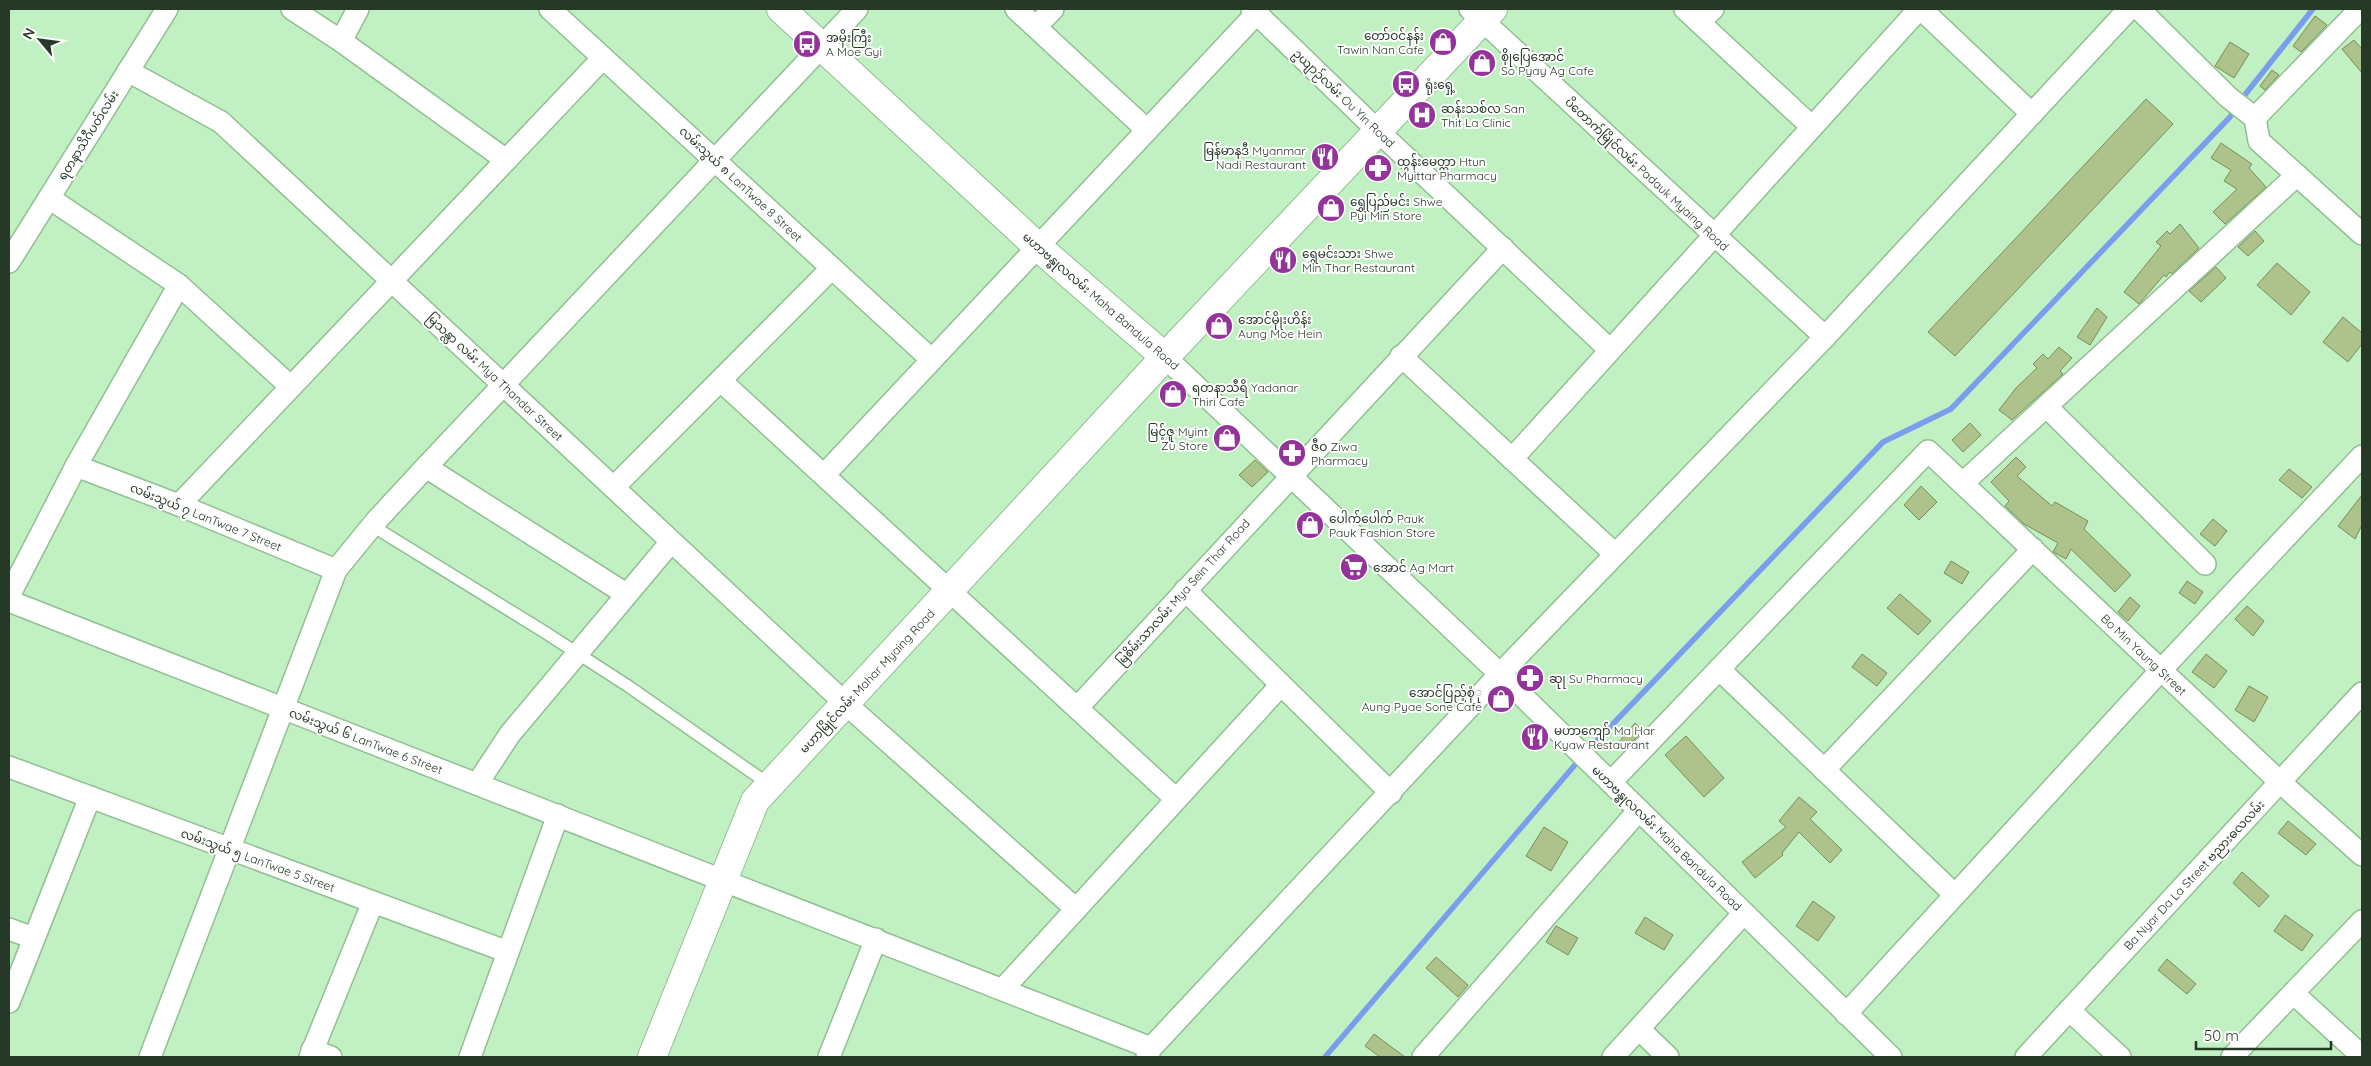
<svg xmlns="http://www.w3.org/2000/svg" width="2371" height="1066" viewBox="0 0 2371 1066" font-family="Quicksand,'Noto Sans Myanmar',sans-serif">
  <rect width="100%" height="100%" fill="#c1f1c2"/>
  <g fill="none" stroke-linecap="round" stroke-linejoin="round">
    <path stroke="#7b9ded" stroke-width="5.5" d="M 2240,101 L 2313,9
      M 1586,752 L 1883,442 L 1951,409 L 2230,117 L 2235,108
      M 1325,1057 L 1580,759"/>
  </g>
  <path fill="#adc38b" stroke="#798d57" d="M 2315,16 L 2327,25 L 2301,52 L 2293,46 Z
    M 2354,40 L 2362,49 L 2362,73 L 2342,49 Z
    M 2230,42 L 2249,54 L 2234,78 L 2215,66 Z
    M 2272,70 L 2279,75 L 2265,90 L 2260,86 Z
    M 2146,99 L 2173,124 L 1955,356 L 1928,332 Z
    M 2221,143 L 2252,164 L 2249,168 L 2266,187 L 2225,224 L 2213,212 L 2237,189 L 2224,181 L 2231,170 L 2211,158 Z
    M 2180,224 L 2199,248 L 2172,274 L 2170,272 L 2166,277 L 2164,275 L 2139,304 L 2124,292 L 2161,246 L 2156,242 L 2167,231 L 2170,234 Z
    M 2255,231 L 2264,241 L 2248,256 L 2238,247 Z
    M 2277,263 L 2310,292 L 2291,315 L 2257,285 Z
    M 2216,267 L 2226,278 L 2201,302 L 2189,291 Z
    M 2097,308 L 2107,317 L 2090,345 L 2077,337 Z
    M 2343,317 L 2362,333 L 2362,344 L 2348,362 L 2323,342 Z
    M 2059,347 L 2072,358 L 2060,371 L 2063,374 L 2012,420 L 1999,410 L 2016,388 L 2037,368 L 2033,364 L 2043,354 L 2048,359 Z
    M 1970,423 L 1981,435 L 1963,452 L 1952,440 Z
    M 2016,457 L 2026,467 L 2017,476 L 2052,506 L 2055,502 L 2088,521 L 2084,529 L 2131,575 L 2115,592 L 2071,549 L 2066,559 L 2055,553 L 2053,552 L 2058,543 L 2024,524 L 2005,506 L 2009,501 L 1991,482 Z
    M 1255,460 L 1268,472 L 1252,487 L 1239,475 Z
    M 2289,469 L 2312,487 L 2302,498 L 2279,480 Z
    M 1921,486 L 1937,502 L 1919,520 L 1904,505 Z
    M 2362,495 L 2362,525 L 2355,539 L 2338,526 Z
    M 2213,519 L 2227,531 L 2215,546 L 2200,534 Z
    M 1951,561 L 1969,572 L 1962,584 L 1944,573 Z
    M 2187,581 L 2203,592 L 2195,604 L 2179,593 Z
    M 1900,594 L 1931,621 L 1918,635 L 1887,608 Z
    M 2130,597 L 2140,606 L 2128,621 L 2118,612 Z
    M 2247,606 L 2264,621 L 2253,636 L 2235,619 Z
    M 1862,654 L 1887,673 L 1877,686 L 1852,667 Z
    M 2206,654 L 2227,671 L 2214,688 L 2192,672 Z
    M 2249,686 L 2268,697 L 2254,722 L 2235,710 Z
    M 1635,723 L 1643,731 L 1625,749 L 1618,743 Z
    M 1686,736 L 1724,778 L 1704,797 L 1665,755 Z
    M 1799,797 L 1817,812 L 1810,819 L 1842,850 L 1830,863 L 1799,832 L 1782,853 L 1783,855 L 1755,878 L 1742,862 L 1786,827 L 1779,821 Z
    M 2288,821 L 2316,844 L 2306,855 L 2278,833 Z
    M 1544,827 L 1568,842 L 1551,871 L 1526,856 Z
    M 2242,872 L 2269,896 L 2259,907 L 2233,883 Z
    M 1813,901 L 1835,917 L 1818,941 L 1796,926 Z
    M 2285,915 L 2313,935 L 2302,951 L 2274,931 Z
    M 1645,917 L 1673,935 L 1664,950 L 1635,933 Z
    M 1556,926 L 1578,938 L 1568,955 L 1546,942 Z
    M 1436,957 L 1468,985 L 1458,997 L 1426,968 Z
    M 2167,959 L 2196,984 L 2187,994 L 2158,970 Z
    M 1374,1034 L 1405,1057 L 1380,1057 L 1365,1046 Z"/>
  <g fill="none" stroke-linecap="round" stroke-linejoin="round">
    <defs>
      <path id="lane" d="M 371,525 L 543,631 L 628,686 L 770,785"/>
      <g id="street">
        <path d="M 292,9 L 341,41 L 506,160"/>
        <path d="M 550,9 L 932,360"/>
        <path d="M 1016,9 L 1147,130"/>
        <path d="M 1252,9 L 1379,132 L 1610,350"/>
        <path d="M 1470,9 L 1825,337"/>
        <path d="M 1685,9 L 1812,127"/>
        <path d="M 1921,9 L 2032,114"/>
        <path d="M 2139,9 L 2228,97 L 2255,118 L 2259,141 L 2362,234"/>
        <path d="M 1699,22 L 1713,9"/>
        <path d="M 1036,27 L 1053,9"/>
        <path d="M 341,41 L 358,9"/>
        <path d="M 128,71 L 221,122 L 846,704 L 1076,909"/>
        <path d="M 2255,118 L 2360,9"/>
        <path d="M 49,198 L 179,285 L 291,387"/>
        <path d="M 9,262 L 167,9"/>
        <path d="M 1401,356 L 1615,554"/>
        <path d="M 1165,357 L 1500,674 L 1891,1057"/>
        <path d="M 721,381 L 1176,799"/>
        <path d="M 2047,407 L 2205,564"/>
        <path d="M 1512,459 L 1919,9"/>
        <path d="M 76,466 L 179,505 L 336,570"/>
        <path d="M 426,467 L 626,594"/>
        <path d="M 824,475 L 1257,13"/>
        <path d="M 1963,483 L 2297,175"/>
        <path d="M 614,487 L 832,268"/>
        <path d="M 179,505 L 603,58"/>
        <path d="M 1185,590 L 1391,793"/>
        <path d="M 9,596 L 76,466 L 179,285"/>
        <path d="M 9,601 L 1151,1048"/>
        <path d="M 1719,669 L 1955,895"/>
        <path d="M 1077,708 L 1503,248"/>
        <path d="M 9,767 L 508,952"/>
        <path d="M 1824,770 L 2033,549"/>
        <path id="s1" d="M 1611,782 L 1928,451 L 2280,782 L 2362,855"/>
        <path d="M 477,784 L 510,734 L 671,542"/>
        <path d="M 9,929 L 33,938"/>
        <path d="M 1003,989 L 1281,685"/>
        <path d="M 2293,993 L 2362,1056"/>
        <path d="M 9,1002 L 90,797"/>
        <path d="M 2069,1010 L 2120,1057"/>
        <path d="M 1846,1014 L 2162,669 L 2362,456"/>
        <path d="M 1639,1029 L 1668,1057"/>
        <path d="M 312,1050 L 331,1057"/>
        <path d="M 150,1057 L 336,570 L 376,521 L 426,467 L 857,9"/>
        <path d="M 310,1057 L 373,902"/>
        <path d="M 470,1057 L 558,815"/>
        <path d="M 829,1057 L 876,939"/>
        <path d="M 1147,1057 L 1151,1048 L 1500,674 L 1825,337 L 2129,9"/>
        <path d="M 1423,1057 L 1639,810"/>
        <path d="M 1613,1057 L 1744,913"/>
        <path d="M 2026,1057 L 2362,693"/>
        <path d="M 2232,1057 L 2362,921"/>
      </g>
      <path id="secondary" d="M 781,9 L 1038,247 L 1165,357
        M 652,1057 L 755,801 L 1165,357 L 1493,9"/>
    </defs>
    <use href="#lane" stroke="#91bf92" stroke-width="14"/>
    <use href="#street" stroke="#91bf92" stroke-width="24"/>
    <use href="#secondary" stroke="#91bf92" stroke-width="30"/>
    <use href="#lane" stroke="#fff" stroke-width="11"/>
    <use href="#street" stroke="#fff" stroke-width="21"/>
    <use href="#secondary" stroke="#fff" stroke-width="28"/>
  </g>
  <defs>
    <symbol id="shop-disc" viewBox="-11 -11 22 22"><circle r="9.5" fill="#94339a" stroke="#fff"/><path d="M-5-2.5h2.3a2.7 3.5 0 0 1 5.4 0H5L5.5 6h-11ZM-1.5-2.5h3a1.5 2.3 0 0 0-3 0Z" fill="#fff"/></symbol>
    <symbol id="bus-disc" viewBox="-11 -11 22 22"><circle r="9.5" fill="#94339a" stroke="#fff"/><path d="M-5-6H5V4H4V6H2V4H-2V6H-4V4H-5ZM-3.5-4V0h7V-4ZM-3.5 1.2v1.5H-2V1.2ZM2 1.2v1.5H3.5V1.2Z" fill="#fff"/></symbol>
    <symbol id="hospital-disc" viewBox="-11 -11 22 22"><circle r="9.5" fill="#94339a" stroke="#fff"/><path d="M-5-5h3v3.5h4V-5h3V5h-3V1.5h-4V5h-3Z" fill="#fff"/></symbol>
    <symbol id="restaurant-disc" viewBox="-11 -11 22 22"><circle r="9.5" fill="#94339a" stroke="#fff"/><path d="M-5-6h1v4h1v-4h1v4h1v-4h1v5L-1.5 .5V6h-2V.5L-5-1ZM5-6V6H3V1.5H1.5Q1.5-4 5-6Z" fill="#fff"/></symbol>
    <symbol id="pharmacy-disc" viewBox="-11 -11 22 22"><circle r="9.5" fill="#94339a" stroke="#fff"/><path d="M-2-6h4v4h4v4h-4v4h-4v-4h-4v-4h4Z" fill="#fff"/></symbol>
    <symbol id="supermarket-disc" viewBox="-11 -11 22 22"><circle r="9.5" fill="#94339a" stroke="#fff"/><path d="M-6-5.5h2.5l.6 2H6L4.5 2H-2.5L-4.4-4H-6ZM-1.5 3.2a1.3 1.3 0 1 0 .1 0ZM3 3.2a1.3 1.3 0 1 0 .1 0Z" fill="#fff"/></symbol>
  </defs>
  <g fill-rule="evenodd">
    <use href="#shop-disc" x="1427" y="26" width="32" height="32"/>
    <use href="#bus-disc" x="791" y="28" width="32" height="32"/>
    <use href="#shop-disc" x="1466" y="47" width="32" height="32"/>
    <use href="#bus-disc" x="1390" y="68" width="32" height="32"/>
    <use href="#hospital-disc" x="1406" y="99" width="32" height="32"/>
    <use href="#restaurant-disc" x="1309" y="141" width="32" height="32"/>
    <use href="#pharmacy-disc" x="1362" y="152" width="32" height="32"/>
    <use href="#shop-disc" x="1315" y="192" width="32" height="32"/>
    <use href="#restaurant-disc" x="1267" y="244" width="32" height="32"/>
    <use href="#shop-disc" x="1203" y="310" width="32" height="32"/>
    <use href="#shop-disc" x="1157" y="378" width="32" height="32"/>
    <use href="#shop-disc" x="1211" y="422" width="32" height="32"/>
    <use href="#pharmacy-disc" x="1276" y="437" width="32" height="32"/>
    <use href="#shop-disc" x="1294" y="509" width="32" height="32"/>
    <use href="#supermarket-disc" x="1338" y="551" width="32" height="32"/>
    <use href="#pharmacy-disc" x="1514" y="662" width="32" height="32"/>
    <use href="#shop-disc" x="1485" y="683" width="32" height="32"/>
    <use href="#restaurant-disc" x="1519" y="721" width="32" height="32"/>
  </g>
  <g text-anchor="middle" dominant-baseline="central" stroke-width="4" stroke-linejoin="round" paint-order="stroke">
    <g font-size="12" fill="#263826" stroke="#fff" text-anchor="start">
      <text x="1424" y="35" text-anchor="end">တော်ဝင်နန်း<tspan x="1424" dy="14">Tawin Nan Cafe</tspan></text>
      <text x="826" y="37">အမိုးကြီး<tspan x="826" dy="14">A Moe Gyi</tspan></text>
      <text x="1501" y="56">စိုုပြေအောင်<tspan x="1501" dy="14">So Pyay Ag Cafe</tspan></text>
      <text x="1425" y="84">ရုံးရှေ့</text>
      <text x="1441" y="108">ဆန်းသစ်လ San<tspan x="1441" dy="14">Thit La Clinic</tspan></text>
      <text x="1306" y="150" text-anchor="end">မြန်မာနဒီ Myanmar<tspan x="1306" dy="14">Nadi Restaurant</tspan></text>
      <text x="1397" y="161">ထွန်းမေတ္တာ Htun<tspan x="1397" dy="14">Myittar Pharmacy</tspan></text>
      <text x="1350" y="201">ရွှေပြည်မင်း Shwe<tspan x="1350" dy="14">Pyi Min Store</tspan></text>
      <text x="1302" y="253">ရွှေမင်းသား Shwe<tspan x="1302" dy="14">Min Thar Restaurant</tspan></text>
      <text x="1238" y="319">အောင်မိုုးဟိန်း<tspan x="1238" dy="14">Aung Moe Hein</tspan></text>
      <text x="1192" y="387">ရတနာသီရိ Yadanar<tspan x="1192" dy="14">Thiri Cafe</tspan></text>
      <text x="1208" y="431" text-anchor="end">မြင့်ဇူ Myint<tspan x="1208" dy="14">Zu Store</tspan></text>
      <text x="1311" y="446">ဇီဝ Ziwa<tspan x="1311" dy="14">Pharmacy</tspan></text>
      <text x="1329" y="518">ပေါက်ပေါက် Pauk<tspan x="1329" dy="14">Pauk Fashion Store</tspan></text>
      <text x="1373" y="567">အောင် Ag Mart</text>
      <text x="1549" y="678">ဆုု Su Pharmacy</text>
      <text x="1482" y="692" text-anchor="end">အောင်ပြည့်စုံု<tspan x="1482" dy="14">Aung Pyae Sone Cafe</tspan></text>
      <text x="1554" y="730">မဟာကျော် Ma Har<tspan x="1554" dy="14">Kyaw Restaurant</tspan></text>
    </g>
    <g font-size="12" fill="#263826" stroke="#fff">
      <text transform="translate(1344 98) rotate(44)">ဥယျာဉ်လမ်း Ou Yin Road</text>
      <text transform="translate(88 135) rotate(-58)">ရတနာသိဂီပတ်လမ်း</text>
      <text transform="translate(1647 174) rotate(43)">ပိတောက်မြိုင်လမ်း Padauk Myaing Road</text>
      <text transform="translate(741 184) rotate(43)">လမ်းသွယ် ၈ LanTwae 8 Street</text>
      <text transform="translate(1101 301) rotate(41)">မဟာဗန္ဓုလလမ်း Maha Bandula Road</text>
      <text transform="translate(495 377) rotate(43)">မြသန္လာ လမ်း Mya Thandar Street</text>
      <text transform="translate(206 517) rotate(22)">လမ်းသွယ် ၇ LanTwae 7 Street</text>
      <text transform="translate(1183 592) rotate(-48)">မြစိမ်းသာလမ်း Mya Sein Thar Road</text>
      <text stroke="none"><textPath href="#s1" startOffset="755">Bo Min Yaung Street</textPath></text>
      <text transform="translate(867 681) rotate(-47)">မဟာမြိုင်လမ်း Mahar Myaing Road</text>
      <text transform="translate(366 741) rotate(21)">လမ်းသွယ် ၆ LanTwae 6 Street</text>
      <text transform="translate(1667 838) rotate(44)">မဟာဗန္ဓုလလမ်း Maha Bandula Road</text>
      <text transform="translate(258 860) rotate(20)">လမ်းသွယ် ၅ LanTwae 5 Street</text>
      <text transform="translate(2194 875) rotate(-47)">Ba Nyar Da La Street ဗညားဓလလမ်း</text>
    </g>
  </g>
  <rect width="2371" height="1066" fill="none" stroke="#263826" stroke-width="20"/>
  <g transform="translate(40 40) rotate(299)" stroke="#ffffff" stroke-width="4" paint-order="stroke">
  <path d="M0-4L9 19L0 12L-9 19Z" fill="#263826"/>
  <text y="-8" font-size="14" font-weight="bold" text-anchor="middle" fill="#263826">N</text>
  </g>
  <path d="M2196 1041v8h135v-8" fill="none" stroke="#263826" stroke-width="2.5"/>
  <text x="2204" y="1041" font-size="15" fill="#263826" stroke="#ffffff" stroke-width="4" paint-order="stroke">50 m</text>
</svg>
